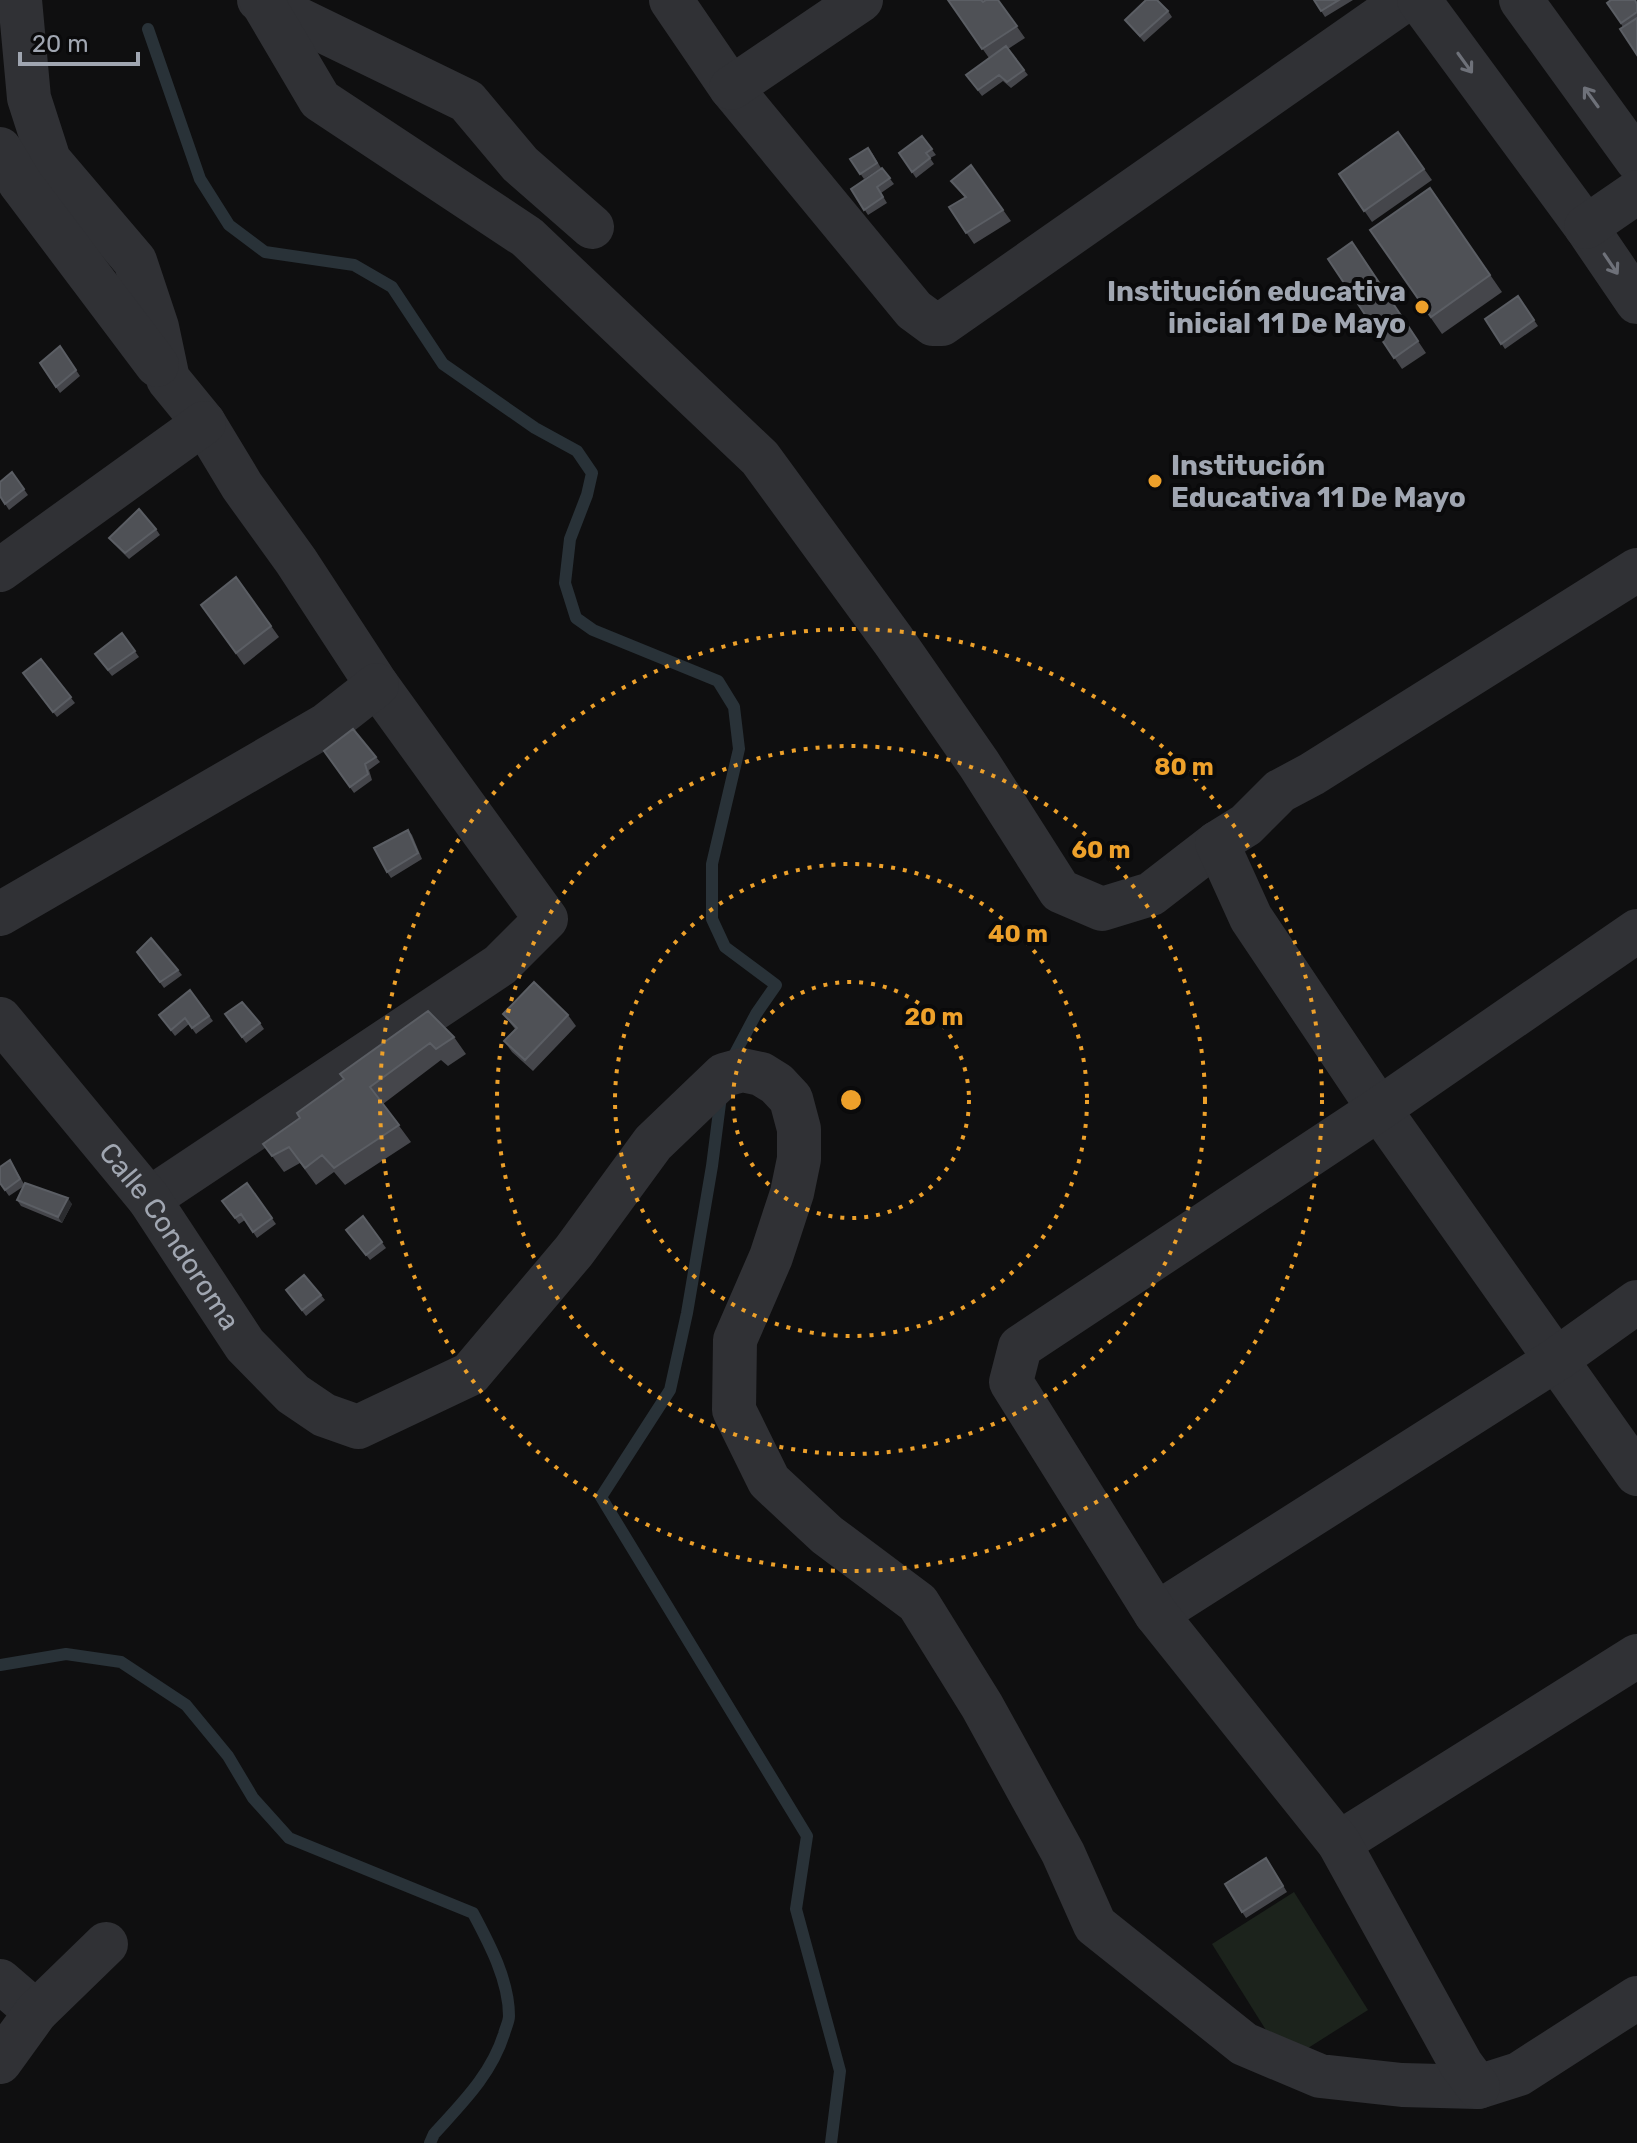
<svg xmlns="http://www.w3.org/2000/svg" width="1637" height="2143" viewBox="0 0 1637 2143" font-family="Rubik,sans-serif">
  <rect width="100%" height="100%" fill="#0f0f10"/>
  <path fill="#1c231c" d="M 1294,1892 L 1368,2010 L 1286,2062 L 1212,1944 Z"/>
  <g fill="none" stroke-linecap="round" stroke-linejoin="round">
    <path stroke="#293238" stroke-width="12" d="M 148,29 L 200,179 L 229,225 L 265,252 L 354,265 L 392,287 L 443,364 L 535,428 L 577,451 L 592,473 L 587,495 L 570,539 L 565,583 L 576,618 L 593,630 L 718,681 L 734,707 L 739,749 L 712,864 L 712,919 L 725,947 L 776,985 L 756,1014 L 730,1063
      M 721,1096 L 712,1166 L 687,1313 L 670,1390 L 601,1497 L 807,1836 L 796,1909 L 840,2071 L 831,2143
      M 0,1665 L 66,1654 L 121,1662 L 186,1705 L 228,1756 L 253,1798 L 289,1838 L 473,1913 C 489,1943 509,1980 509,2016 C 509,2022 505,2029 504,2034 C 491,2075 462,2103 434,2134 L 430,2143"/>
    <g stroke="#303135" stroke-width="44">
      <path d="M 20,0 L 29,98 L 49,160 L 135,261 L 157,327 L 168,379 L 204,423 L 242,486 L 296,561 L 377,685 L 546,919 L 500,965 L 149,1199"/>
      <path d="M 259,0 L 467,101 L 520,164 L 592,227"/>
      <path d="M 261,0 L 320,100 L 527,237 L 760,458 L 893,640 L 979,764 L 1060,891 L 1102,909 L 1151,894 L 1217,843"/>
      <path d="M 671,0 L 731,88 L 914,310 L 933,324 L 942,324 L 1405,0"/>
      <path d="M 1419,0 L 1586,227 L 1637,302"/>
      <path d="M 1521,0 L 1637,160"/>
      <path d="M 731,88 L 861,0"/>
      <path d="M 0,149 L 20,183 L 157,365"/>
      <path d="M 1586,227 L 1637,192"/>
      <path d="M 0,570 L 204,423"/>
      <path d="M 1637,570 L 1312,774 L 1280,791 L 1246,825 L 1217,843 L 1251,918 L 1379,1109 L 1637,1474"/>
      <path d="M 0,914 L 326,725 L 377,685"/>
      <path id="s1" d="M 0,1019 L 149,1199 L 245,1345 L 293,1394 L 324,1415 L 358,1427 L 470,1374 L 574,1251 L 653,1143 L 724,1075 L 742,1070 L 761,1074 L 777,1084 L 791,1099 L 799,1129 L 799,1159 L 792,1193 L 771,1257 L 735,1340 L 734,1410 L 769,1481 L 827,1535 L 918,1603 L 982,1706 L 1063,1853 L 1095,1925 L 1244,2044 L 1320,2076 L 1402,2085 L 1478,2087 L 1519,2074 L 1637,1998"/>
      <path d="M 1156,1614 L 1557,1359 L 1637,1302"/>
      <path d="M 1339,1843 L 1637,1656"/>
      <path d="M 0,1981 L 36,2012"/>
      <path d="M 0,2062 L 36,2012 L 106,1944"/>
      <path d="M 1478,2087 L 1461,2064 L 1339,1843 L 1156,1614 L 1011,1382 L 1020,1347 L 1379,1109 L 1637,931"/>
    </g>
  </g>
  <path fill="#45464b" d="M 948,0 L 998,0 L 1025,38 L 1008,49 L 1028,75 L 1011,88 L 1003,81 L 982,96 L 966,75 L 989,58 Z
    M 1314,0 L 1353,0 L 1325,17 Z
    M 1607,3 L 1637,3 L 1637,55 L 1623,27 Z
    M 1168,11 L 1172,17 L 1144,42 L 1125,20 Z
    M 1398,132 L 1432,180 L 1372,222 L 1339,174 Z
    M 922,136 L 936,155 L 930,158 L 934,164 L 916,178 L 899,153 Z
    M 872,153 L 881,168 L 864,179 L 850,159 Z
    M 971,165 L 1011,221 L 974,244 L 949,207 L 965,198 L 951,181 Z
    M 882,168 L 894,184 L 881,193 L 887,203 L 868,215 L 851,189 Z
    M 1430,188 L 1502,292 L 1442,334 L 1370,230 Z
    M 1352,242 L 1426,353 L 1402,369 L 1328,259 Z
    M 1518,296 L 1538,326 L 1505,349 L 1485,319 Z
    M 60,346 L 80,376 L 60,393 L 40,363 Z
    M 12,472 L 28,495 L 9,510 L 0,496 Z
    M 156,529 L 160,535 L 129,559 L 113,543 L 109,538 Z
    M 236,577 L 279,637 L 244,665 L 201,605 Z
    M 122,633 L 139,657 L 112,676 L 99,660 Z
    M 41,659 L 75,703 L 57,717 L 23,673 Z
    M 324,751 L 376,757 L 380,762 L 369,770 L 372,780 L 354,793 Z
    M 408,830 L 412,835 L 422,859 L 391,878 L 387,872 Z
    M 137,952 L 178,970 L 182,975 L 164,988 Z
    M 190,990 L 213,1021 L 196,1034 L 189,1024 L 175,1036 L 159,1015 Z
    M 428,1011 L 454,1037 L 466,1054 L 448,1066 L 441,1060 L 383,1104 L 411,1142 L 345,1185 L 334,1172 L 316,1185 L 300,1163 L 284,1172 L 263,1144 L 300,1118 L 344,1079 Z
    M 225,1014 L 260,1023 L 264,1029 L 246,1043 Z
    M 503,1014 L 568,1015 L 576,1026 L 533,1071 L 512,1052 L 504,1041 L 515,1029 Z
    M 10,1160 L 24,1184 L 72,1204 L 62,1223 L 21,1206 L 17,1200 L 24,1186 L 9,1196 L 0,1183 Z
    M 247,1183 L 276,1224 L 257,1238 L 245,1220 L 239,1224 L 222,1201 Z
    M 363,1216 L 386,1248 L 370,1260 L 346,1230 Z
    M 286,1290 L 321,1295 L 325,1300 L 306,1316 Z
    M 1270,1864 L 1287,1892 L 1246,1918 L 1242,1912 Z"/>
  <path fill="#2b2c2f" d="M 68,1198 L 72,1204 L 62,1223 L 58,1217 Z"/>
  <path fill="#4f5156" stroke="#5b5e64" stroke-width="2" d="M 948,0 L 981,0 L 983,2 L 986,0 L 998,0 L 1017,26 L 982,49 Z
    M 1146,0 L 1157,0 L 1168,11 L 1140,36 L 1125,20 Z
    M 1314,0 L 1339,0 L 1321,11 Z
    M 1611,0 L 1635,0 L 1637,4 L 1637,12 L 1621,23 L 1607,3 Z
    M 1637,18 L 1637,55 L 1620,29 Z
    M 1006,46 L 1024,70 L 1007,82 L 999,75 L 978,90 L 966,75 Z
    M 1398,132 L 1424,169 L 1364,211 L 1339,174 Z
    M 922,136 L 932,149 L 926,153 L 930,158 L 912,172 L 899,153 Z
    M 868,148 L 877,163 L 860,174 L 850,159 Z
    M 971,165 L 1003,210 L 966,233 L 949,207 L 966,197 L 951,181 Z
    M 882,168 L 890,178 L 877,187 L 883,197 L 864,210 L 851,189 Z
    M 1430,188 L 1490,275 L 1431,317 L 1370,230 Z
    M 1352,242 L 1418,341 L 1394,358 L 1328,259 Z
    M 1518,296 L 1534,320 L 1501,344 L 1485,319 Z
    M 60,346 L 76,370 L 56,387 L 40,363 Z
    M 12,472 L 24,489 L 5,504 L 0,496 L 0,482 Z
    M 139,509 L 156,529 L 125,553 L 109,538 Z
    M 236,577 L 271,626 L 236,653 L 201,605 Z
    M 122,633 L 135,651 L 108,670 L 95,654 Z
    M 41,659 L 71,697 L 53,712 L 23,673 Z
    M 353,729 L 376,757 L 365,764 L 368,774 L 350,787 L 324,751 Z
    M 408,830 L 418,853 L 387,872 L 374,848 Z
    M 151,938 L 178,970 L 160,982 L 137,952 Z
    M 534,982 L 568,1015 L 525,1060 L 504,1041 L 517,1028 L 503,1014 Z
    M 190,990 L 209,1016 L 192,1028 L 185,1018 L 171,1030 L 159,1015 Z
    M 242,1002 L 260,1023 L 242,1037 L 225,1014 Z
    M 428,1011 L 454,1037 L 436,1049 L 430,1043 L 370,1087 L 399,1125 L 334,1168 L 322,1155 L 305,1168 L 289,1147 L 272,1156 L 263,1144 L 300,1118 L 297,1113 L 344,1079 L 340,1074 Z
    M 10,1160 L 20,1179 L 5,1190 L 0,1183 L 0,1167 Z
    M 25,1183 L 68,1198 L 58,1217 L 17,1200 Z
    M 247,1183 L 272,1218 L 253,1232 L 241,1214 L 235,1218 L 222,1201 Z
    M 363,1216 L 382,1242 L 366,1255 L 346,1230 Z
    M 304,1275 L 321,1295 L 302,1310 L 286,1290 Z
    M 1266,1858 L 1283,1886 L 1242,1912 L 1225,1884 Z"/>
  <defs><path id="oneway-shaft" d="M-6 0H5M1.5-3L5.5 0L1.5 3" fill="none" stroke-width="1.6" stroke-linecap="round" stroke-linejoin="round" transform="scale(2)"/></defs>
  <g stroke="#6e7179">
    <use href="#oneway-shaft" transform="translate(1465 63) rotate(54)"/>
    <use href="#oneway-shaft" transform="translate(1591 97) rotate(-126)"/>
    <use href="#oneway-shaft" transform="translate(1611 264) rotate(56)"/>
  </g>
  <g fill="none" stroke="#eda02a" stroke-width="4" stroke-dasharray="4 8">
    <circle cx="851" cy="1100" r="118"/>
    <circle cx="851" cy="1100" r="236"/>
    <circle cx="851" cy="1100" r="354"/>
    <circle cx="851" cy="1100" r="471"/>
  </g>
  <g fill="#eda02a" stroke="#0a0a0b" stroke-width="3">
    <circle cx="1422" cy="307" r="8"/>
    <circle cx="1155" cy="481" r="8"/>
  </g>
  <g text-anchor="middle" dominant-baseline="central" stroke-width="8" stroke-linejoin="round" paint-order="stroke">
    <g font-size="28" font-weight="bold" fill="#a0a6b1" stroke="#0a0a0b" text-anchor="end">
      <text x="1406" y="291">Institución educativa<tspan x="1406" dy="32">inicial 11 De Mayo</tspan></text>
      <text x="1171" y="465" text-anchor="start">Institución<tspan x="1171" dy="32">Educativa 11 De Mayo</tspan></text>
    </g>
    <g font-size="28" fill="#a0a6b1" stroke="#0a0a0b">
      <text stroke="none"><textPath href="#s1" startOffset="276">Calle Condoroma</textPath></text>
    </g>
  </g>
  <circle cx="851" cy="1100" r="12" fill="#eda02a" stroke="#0a0a0b" stroke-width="4"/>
  <g font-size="24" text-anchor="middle" font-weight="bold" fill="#eda02a" stroke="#0a0a0b" stroke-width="8" stroke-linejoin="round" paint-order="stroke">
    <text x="1184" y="775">80 m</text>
    <text x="1101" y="858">60 m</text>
    <text x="1018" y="942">40 m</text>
    <text x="934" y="1025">20 m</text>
  </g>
  <path d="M20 52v12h118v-12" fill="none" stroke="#a0a6b1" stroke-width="4"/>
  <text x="32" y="52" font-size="24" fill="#a0a6b1" stroke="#0a0a0b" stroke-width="6" paint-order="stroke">20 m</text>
</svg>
